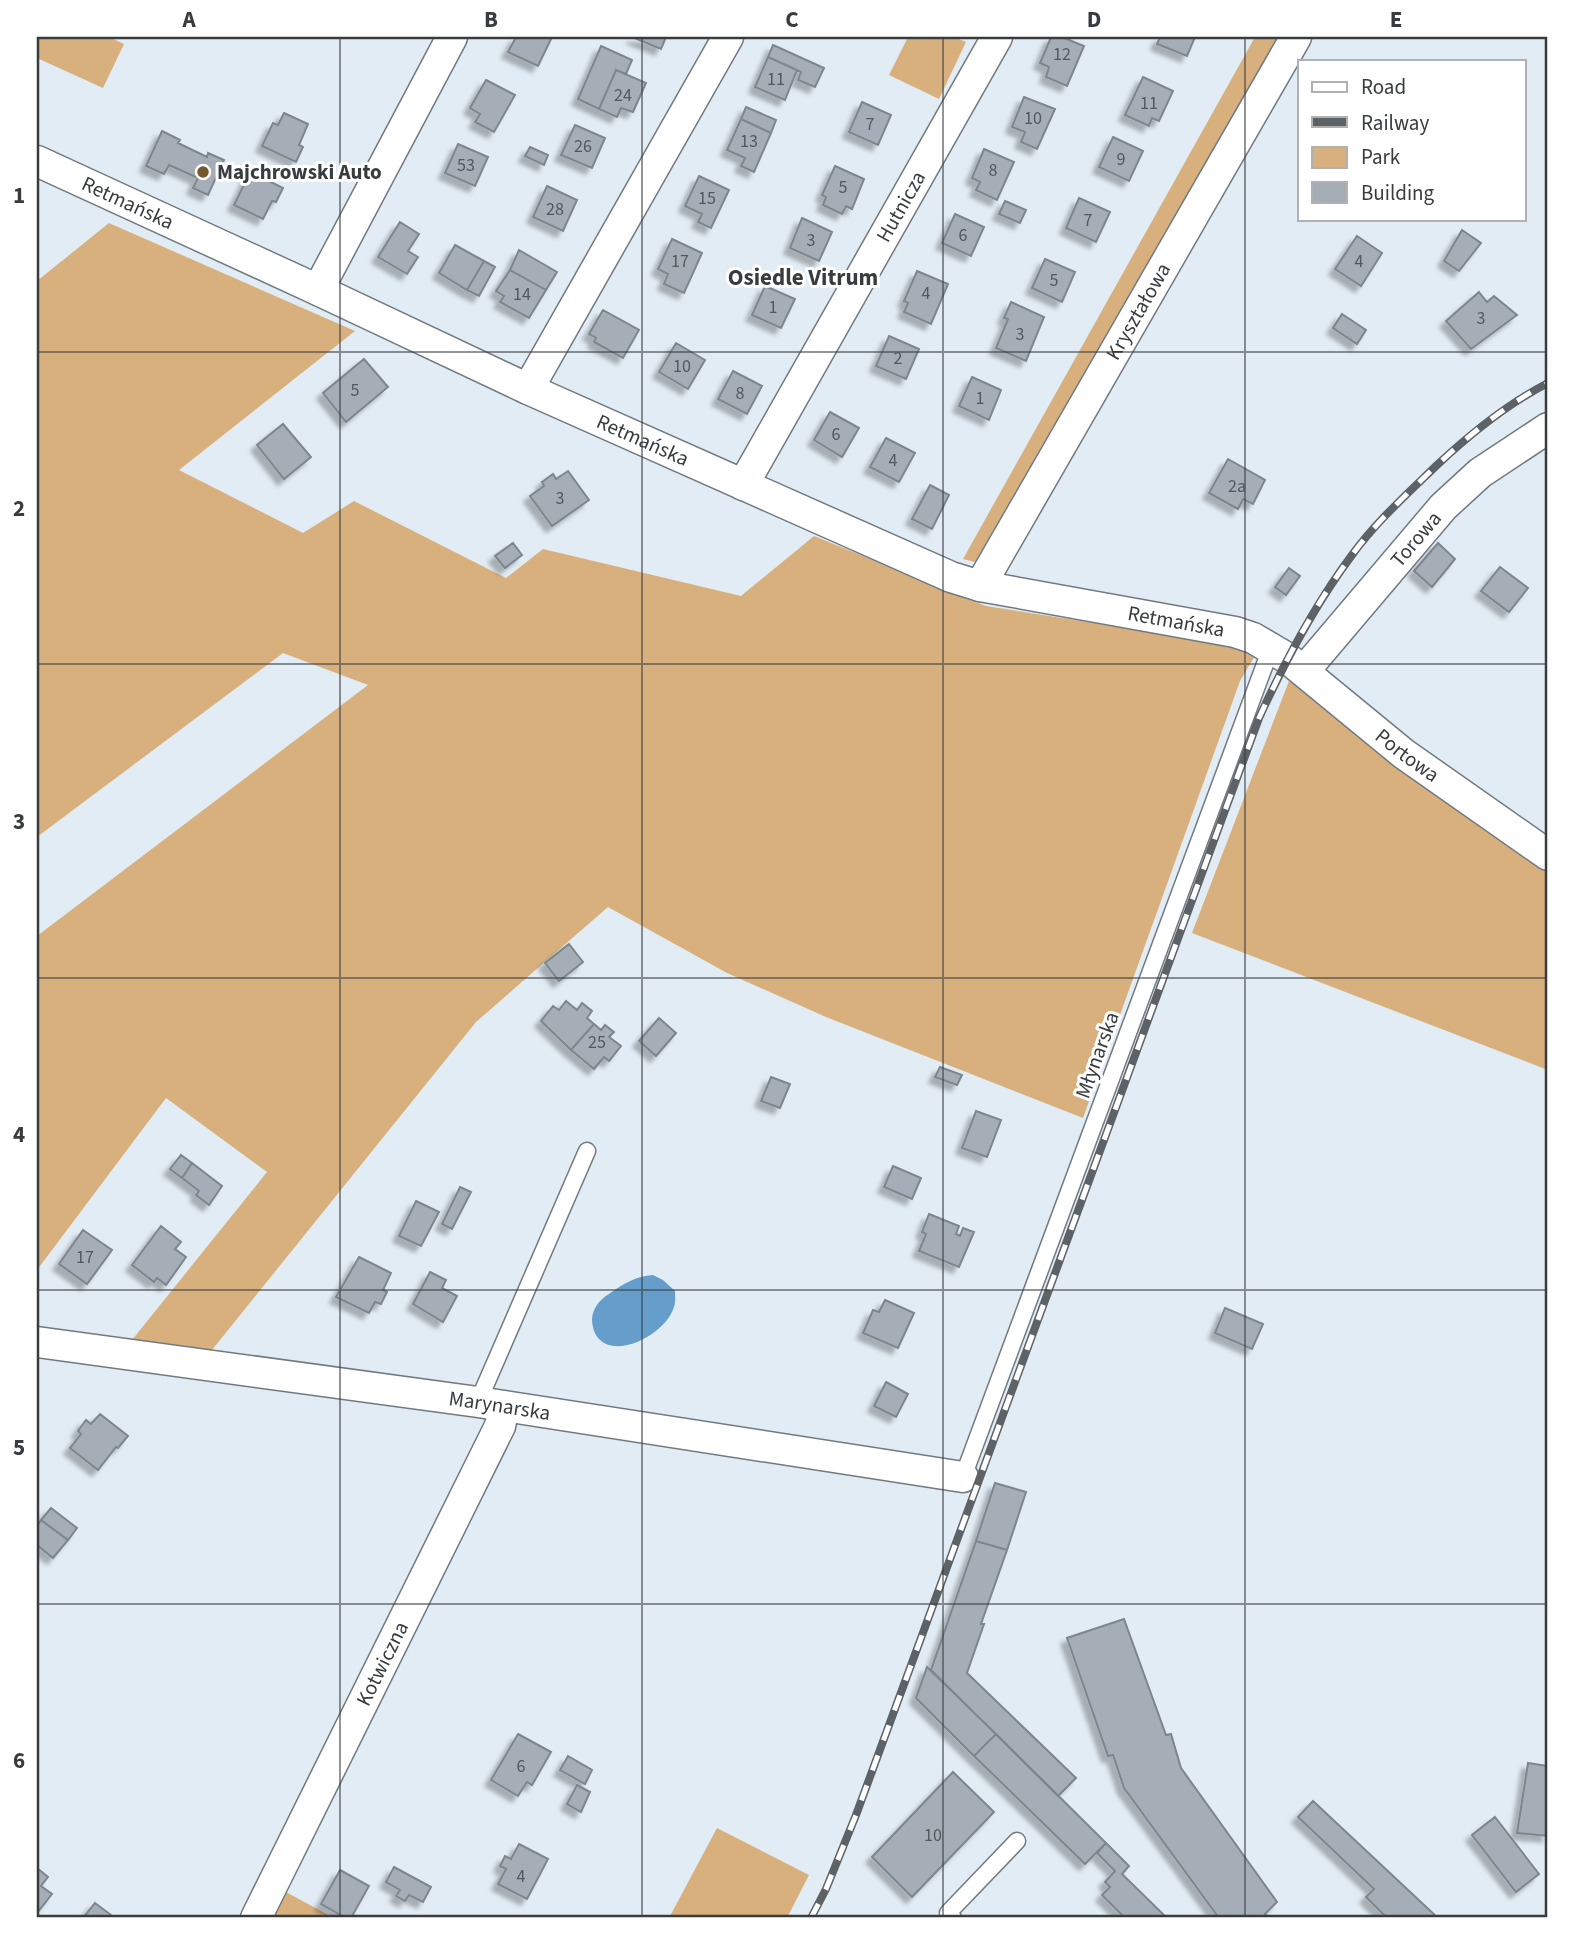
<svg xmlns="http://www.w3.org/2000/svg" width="1585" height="1955" viewBox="0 0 1585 1955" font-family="'Source Sans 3',sans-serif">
  <defs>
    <filter id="shadow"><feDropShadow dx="-6" dy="6" stdDeviation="2" flood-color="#0004"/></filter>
  </defs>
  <rect width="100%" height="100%" fill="#e2ecf4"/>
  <path fill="#d8b07e" d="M 37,37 L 109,37 L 124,44 L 103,88 L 37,58 Z
    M 908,37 L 954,37 L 966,42 L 939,99 L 889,75 Z
    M 1255,37 L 1276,37 L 1277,39 L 975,562 L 963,559 Z
    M 109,223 L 355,331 L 179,470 L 303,533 L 354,501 L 506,578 L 543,549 L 741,596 L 814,536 L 986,606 L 1228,644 L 1256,654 L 1240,681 L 1083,1118 L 826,1017 L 727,973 L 608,907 L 476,1022 L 212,1350 L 132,1340 L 267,1172 L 166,1098 L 37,1270 L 37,936 L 368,685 L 283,653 L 37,837 L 37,281 Z
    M 1289,681 L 1548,869 L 1548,1070 L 1192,933 Z
    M 717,1828 L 809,1875 L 787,1918 L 669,1918 Z
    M 284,1891 L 334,1918 L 270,1918 Z"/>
  <path fill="#659eca" d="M 653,1275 L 663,1280 L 675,1291 C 675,1296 676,1302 674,1307 C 664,1340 595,1369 592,1320 C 592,1309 600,1299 609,1294 C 623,1284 636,1276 653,1275 Z"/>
  <path fill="#a5aeb6" stroke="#7d868d" stroke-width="2" filter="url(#shadow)" d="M 516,37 L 552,37 L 538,66 L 508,52 Z
    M 632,37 L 666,37 L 661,49 Z
    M 1051,37 L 1062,37 L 1084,46 L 1067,86 L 1046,77 L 1049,67 L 1040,63 Z
    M 1160,37 L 1195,37 L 1187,56 L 1157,44 Z
    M 773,45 L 824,68 L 815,87 L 798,80 L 801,72 L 768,57 Z
    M 601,46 L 632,60 L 626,74 L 616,70 L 599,109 L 578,99 Z
    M 768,57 L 797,70 L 785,100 L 755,87 Z
    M 616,70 L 646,83 L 633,112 L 621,108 L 617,117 L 599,109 Z
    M 1143,77 L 1173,91 L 1159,121 L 1152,118 L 1149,126 L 1125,115 Z
    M 486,80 L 515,95 L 494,132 L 475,122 L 480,114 L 470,108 Z
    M 1024,97 L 1055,109 L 1037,149 L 1021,142 L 1025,132 L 1012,127 Z
    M 862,102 L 891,115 L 878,145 L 849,132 Z
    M 746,107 L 776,120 L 771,133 L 741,119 Z
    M 284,113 L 308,124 L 299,145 L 303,147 L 296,162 L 262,146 L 273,123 L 278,125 Z
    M 741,119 L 771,133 L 754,172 L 741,166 L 745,158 L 727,150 Z
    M 575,125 L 605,138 L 592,168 L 561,155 Z
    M 162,131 L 180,140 L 178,143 L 207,157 L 208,153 L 224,160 L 208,195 L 193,188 L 198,178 L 169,165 L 164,174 L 146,166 Z
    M 1113,137 L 1143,151 L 1129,181 L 1099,167 Z
    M 458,144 L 488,157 L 475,186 L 445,173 Z
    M 530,147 L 548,155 L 544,165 L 525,156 Z
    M 984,149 L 1014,162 L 997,200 L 976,190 L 980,182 L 972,178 Z
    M 835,166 L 864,179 L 852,209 L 846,206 L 842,214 L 823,205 L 826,197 L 822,195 Z
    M 250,172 L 283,188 L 276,202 L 272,201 L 263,219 L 234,205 Z
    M 699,176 L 729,190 L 711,228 L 698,222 L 702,214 L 685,206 Z
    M 547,186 L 577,200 L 563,231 L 533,217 Z
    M 1079,198 L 1110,212 L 1096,242 L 1066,228 Z
    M 1005,201 L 1026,210 L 1020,223 L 999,214 Z
    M 955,214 L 984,227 L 971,256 L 942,243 Z
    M 802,218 L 832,232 L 819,261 L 790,248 Z
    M 400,222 L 419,234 L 408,251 L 418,257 L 407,274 L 378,257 Z
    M 1462,230 L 1481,243 L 1459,271 L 1444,261 Z
    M 1357,236 L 1382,253 L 1361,286 L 1335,269 Z
    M 672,239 L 702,253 L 684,293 L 664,284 L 668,274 L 658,269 Z
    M 455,245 L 484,261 L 467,290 L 439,273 Z
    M 519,250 L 557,272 L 546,290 L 510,270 Z
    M 1045,259 L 1075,272 L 1062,302 L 1032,288 Z
    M 484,261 L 495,267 L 479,296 L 467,290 Z
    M 510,270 L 546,290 L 529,318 L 500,302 L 504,296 L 496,291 Z
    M 917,271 L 948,284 L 931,324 L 904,312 L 908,303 L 904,301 Z
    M 765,286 L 795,299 L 781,328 L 752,315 Z
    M 1479,292 L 1487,302 L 1494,296 L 1517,315 L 1471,349 L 1446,321 Z
    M 1011,302 L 1044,317 L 1026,361 L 996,348 L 1008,319 L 1004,318 Z
    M 603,310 L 639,330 L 623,358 L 594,342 L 596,338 L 589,334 Z
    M 1342,314 L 1366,330 L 1357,344 L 1333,328 Z
    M 889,336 L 919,349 L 906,379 L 876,366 Z
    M 676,343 L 705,360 L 688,389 L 659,372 Z
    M 364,359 L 388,387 L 346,422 L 323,393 Z
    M 733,371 L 762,386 L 747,414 L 718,399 Z
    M 972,377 L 1001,390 L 989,420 L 959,406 Z
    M 830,412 L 859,428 L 842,457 L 814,440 Z
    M 283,424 L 311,457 L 284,479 L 257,445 Z
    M 886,438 L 915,453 L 899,482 L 870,467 Z
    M 1228,459 L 1265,480 L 1253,504 L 1243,499 L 1238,509 L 1209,493 Z
    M 568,471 L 589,500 L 552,526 L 530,496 L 544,486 L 542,482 L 553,474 L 556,479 Z
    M 930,485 L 949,495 L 932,529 L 912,519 Z
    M 513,543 L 522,555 L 505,568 L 495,556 Z
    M 1438,543 L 1455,559 L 1432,587 L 1414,571 Z
    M 1500,567 L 1528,588 L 1509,612 L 1481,591 Z
    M 1289,568 L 1300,576 L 1286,595 L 1275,587 Z
    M 569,944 L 583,962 L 559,981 L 545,963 Z
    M 566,1001 L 577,1010 L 582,1003 L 592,1011 L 587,1018 L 594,1024 L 571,1050 L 541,1021 L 553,1006 L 559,1010 Z
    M 659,1018 L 676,1033 L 656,1056 L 639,1041 Z
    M 594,1024 L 601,1030 L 605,1025 L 614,1032 L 609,1037 L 621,1046 L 609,1061 L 604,1057 L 594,1069 L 571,1050 Z
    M 940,1067 L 962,1075 L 957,1085 L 935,1077 Z
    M 771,1077 L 790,1084 L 780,1108 L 761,1101 Z
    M 976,1111 L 1001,1120 L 987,1157 L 962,1148 Z
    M 181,1155 L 192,1163 L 182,1178 L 170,1169 Z
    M 192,1163 L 222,1186 L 209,1205 L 196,1195 L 199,1191 L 182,1178 Z
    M 893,1166 L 921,1178 L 912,1199 L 884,1187 Z
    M 460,1187 L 471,1192 L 452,1229 L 442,1224 Z
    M 416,1201 L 439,1212 L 421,1246 L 399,1236 Z
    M 929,1214 L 959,1226 L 956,1234 L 960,1236 L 963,1228 L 974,1232 L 959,1267 L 919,1251 L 926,1234 L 922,1232 Z
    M 161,1226 L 181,1242 L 175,1249 L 186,1257 L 166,1285 L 157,1278 L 154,1282 L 132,1265 Z
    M 83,1230 L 112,1250 L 87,1284 L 59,1264 Z
    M 359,1257 L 391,1273 L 383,1290 L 387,1292 L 381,1304 L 375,1302 L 369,1313 L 336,1297 Z
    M 430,1272 L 446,1280 L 442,1288 L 457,1296 L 443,1322 L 413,1304 Z
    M 885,1300 L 914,1313 L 898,1348 L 863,1333 L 873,1310 L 879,1312 Z
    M 1225,1308 L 1263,1324 L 1252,1349 L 1215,1333 Z
    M 886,1382 L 908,1394 L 896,1417 L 874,1406 Z
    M 100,1414 L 128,1436 L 118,1448 L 116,1447 L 98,1470 L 70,1448 L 81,1434 L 78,1431 L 86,1420 L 91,1424 Z
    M 995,1483 L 1026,1492 L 1007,1550 L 976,1541 Z
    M 51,1508 L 77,1528 L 68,1540 L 41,1520 Z
    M 41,1520 L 68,1540 L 53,1558 L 37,1545 L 37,1526 Z
    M 976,1541 L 1007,1550 L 981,1624 L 984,1624 L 967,1673 L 1076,1778 L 1058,1796 L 931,1670 Z
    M 1124,1619 L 1166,1735 L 1171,1734 L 1181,1768 L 1277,1902 L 1265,1914 L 1269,1918 L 1219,1918 L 1124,1788 L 1113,1755 L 1108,1756 L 1067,1638 Z
    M 927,1667 L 996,1734 L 974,1756 L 916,1698 Z
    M 518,1734 L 551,1752 L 532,1785 L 527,1782 L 518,1796 L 491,1780 Z
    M 996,1734 L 1106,1843 L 1085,1864 L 974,1756 Z
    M 568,1756 L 592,1770 L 585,1784 L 560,1770 Z
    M 1528,1763 L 1548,1766 L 1548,1836 L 1517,1833 Z
    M 953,1772 L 994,1812 L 912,1897 L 872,1857 Z
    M 577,1785 L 590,1792 L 581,1812 L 567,1804 Z
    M 1313,1801 L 1438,1918 L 1387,1918 L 1366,1897 L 1374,1889 L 1298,1817 Z
    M 1495,1817 L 1539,1874 L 1516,1892 L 1472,1835 Z
    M 1106,1843 L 1129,1866 L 1122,1874 L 1167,1918 L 1125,1918 L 1102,1895 L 1110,1887 L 1105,1882 L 1115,1871 L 1097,1853 Z
    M 519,1844 L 548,1859 L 527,1899 L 498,1884 L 506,1869 L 500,1866 L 505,1856 L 511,1859 Z
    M 394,1867 L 431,1887 L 423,1902 L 409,1895 L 405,1901 L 396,1896 L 400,1890 L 386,1882 Z
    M 37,1868 L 48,1877 L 41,1886 L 52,1894 L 37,1913 Z
    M 340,1870 L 369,1886 L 351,1918 L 346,1918 L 321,1904 Z
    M 95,1903 L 115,1918 L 83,1918 Z"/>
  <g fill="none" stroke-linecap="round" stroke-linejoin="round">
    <defs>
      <path id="service" d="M 478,1402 L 587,1151
        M 963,1477 L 1271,648
        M 953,1918 L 948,1913 L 1017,1841"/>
      <g id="minor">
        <path id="s1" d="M 37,161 L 318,290 L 528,389 L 951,577 L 980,586 L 1235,632 L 1253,638 L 1287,658 L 1404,754 L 1548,855"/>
        <path d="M 318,290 L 452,37"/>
        <path d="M 528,389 L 728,37"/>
        <path id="s2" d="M 743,485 L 997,37"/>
        <path id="s3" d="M 980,586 L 1296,37"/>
        <path id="s4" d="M 1304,671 L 1443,507 L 1480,473 L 1548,428"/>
        <path id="s5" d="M 37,1342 L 478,1402 L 963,1477"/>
        <path id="s6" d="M 256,1918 L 500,1426 L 504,1407"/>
      </g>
    </defs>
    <use href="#service" stroke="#717981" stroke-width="19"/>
    <use href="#minor" stroke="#717981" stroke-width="33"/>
    <use href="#service" stroke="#fff" stroke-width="16"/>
    <use href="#minor" stroke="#fff" stroke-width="30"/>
    <defs>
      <path id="rail" d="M 811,1918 L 826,1889 L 856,1815 L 1259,718 C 1285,661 1314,606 1352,555 C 1376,522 1407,494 1436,466 C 1470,434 1507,404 1548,383"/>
    </defs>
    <use href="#rail" stroke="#5c6266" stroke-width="8"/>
    <use href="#rail" stroke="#fff" stroke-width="5" stroke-dasharray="16" stroke-linecap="butt"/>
  </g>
  <path fill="none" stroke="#383c3f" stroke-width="2" stroke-opacity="0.55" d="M 340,37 L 340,1918M 642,37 L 642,1918M 943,37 L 943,1918M 1245,37 L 1245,1918M 37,352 L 1548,352M 37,664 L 1548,664M 37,978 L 1548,978M 37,1290 L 1548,1290M 37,1604 L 1548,1604"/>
  <circle fill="#77572d" stroke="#fff" stroke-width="2.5" cx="203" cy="172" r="7"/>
  <g text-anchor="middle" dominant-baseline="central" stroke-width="6" stroke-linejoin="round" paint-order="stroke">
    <g font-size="18" fill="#53585d">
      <text x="1062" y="54">12</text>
      <text x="776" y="79">11</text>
      <text x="623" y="95">24</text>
      <text x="1149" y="103">11</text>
      <text x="1033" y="118">10</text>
      <text x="870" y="124">7</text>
      <text x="749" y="141">13</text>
      <text x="583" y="146">26</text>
      <text x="1121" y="159">9</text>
      <text x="466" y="165">53</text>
      <text x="993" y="170">8</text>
      <text x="843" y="187">5</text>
      <text x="707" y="198">15</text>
      <text x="555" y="209">28</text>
      <text x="1088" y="220">7</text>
      <text x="963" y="235">6</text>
      <text x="811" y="240">3</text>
      <text x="680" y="261">17</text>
      <text x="1359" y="261">4</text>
      <text x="1054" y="280">5</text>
      <text x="926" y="293">4</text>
      <text x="522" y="294">14</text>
      <text x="773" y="307">1</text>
      <text x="1481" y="318">3</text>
      <text x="1020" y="334">3</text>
      <text x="898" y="358">2</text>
      <text x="682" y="366">10</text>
      <text x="355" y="390">5</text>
      <text x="740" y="393">8</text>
      <text x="980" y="398">1</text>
      <text x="836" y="434">6</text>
      <text x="893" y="460">4</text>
      <text x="1237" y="486">2a</text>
      <text x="560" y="498">3</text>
      <text x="597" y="1042">25</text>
      <text x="85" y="1257">17</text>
      <text x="521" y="1766">6</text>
      <text x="933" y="1835">10</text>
      <text x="521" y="1876">4</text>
    </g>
    <g font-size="21" font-weight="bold" fill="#383c3f" stroke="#fff" text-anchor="start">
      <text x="217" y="172">Majchrowski Auto</text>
    </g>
    <g font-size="21" fill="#383c3f" stroke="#fff">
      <text stroke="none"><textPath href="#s1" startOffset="100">Retmańska</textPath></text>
      <text stroke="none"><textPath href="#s2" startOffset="320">Hutnicza</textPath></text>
      <text stroke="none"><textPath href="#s3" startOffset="317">Kryształowa</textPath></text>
      <text stroke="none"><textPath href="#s1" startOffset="667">Retmańska</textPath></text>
      <text stroke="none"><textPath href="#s4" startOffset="173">Torowa</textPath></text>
      <text stroke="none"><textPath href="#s1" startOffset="1234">Retmańska</textPath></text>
      <text stroke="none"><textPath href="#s1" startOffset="1507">Portowa</textPath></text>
      <text transform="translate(1097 1055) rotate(-70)">Młynarska</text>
      <text stroke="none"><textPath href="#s5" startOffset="467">Marynarska</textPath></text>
      <text stroke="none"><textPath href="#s6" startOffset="284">Kotwiczna</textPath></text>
    </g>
    <g font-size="23" font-weight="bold" fill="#383c3f" stroke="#fff">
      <text x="803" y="277">Osiedle Vitrum</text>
    </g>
  </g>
  <rect width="1585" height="1955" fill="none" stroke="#ffffff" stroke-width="77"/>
  <rect x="1298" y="60" width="228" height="161" fill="#ffffff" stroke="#afb1b2" stroke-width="2"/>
  <rect x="1312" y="82" width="35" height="10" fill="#ffffff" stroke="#afb1b2" stroke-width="2"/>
  <text x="1361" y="94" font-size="21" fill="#383c3f">Road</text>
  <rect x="1312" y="117" width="35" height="10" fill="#5c6266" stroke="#afb1b2" stroke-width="2"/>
  <text x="1361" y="130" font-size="21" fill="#383c3f">Railway</text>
  <rect x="1312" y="147" width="35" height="21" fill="#d8b07e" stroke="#afb1b2" stroke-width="2"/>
  <text x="1361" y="164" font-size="21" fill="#383c3f">Park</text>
  <rect x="1312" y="182" width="35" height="21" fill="#a5aeb6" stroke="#afb1b2" stroke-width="2"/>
  <text x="1361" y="200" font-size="21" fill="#383c3f">Building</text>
  <rect x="38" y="38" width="1508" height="1878" fill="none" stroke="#383c3f" stroke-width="2.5"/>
  <g font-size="23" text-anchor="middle" font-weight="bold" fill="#383c3f">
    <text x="189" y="27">A</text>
    <text x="491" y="27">B</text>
    <text x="792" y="27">C</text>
    <text x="1094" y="27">D</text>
    <text x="1396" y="27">E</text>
    <text x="19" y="203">1</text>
    <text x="19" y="516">2</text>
    <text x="19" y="829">3</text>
    <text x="19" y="1142">4</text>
    <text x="19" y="1455">5</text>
    <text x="19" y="1768">6</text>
  </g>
</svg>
